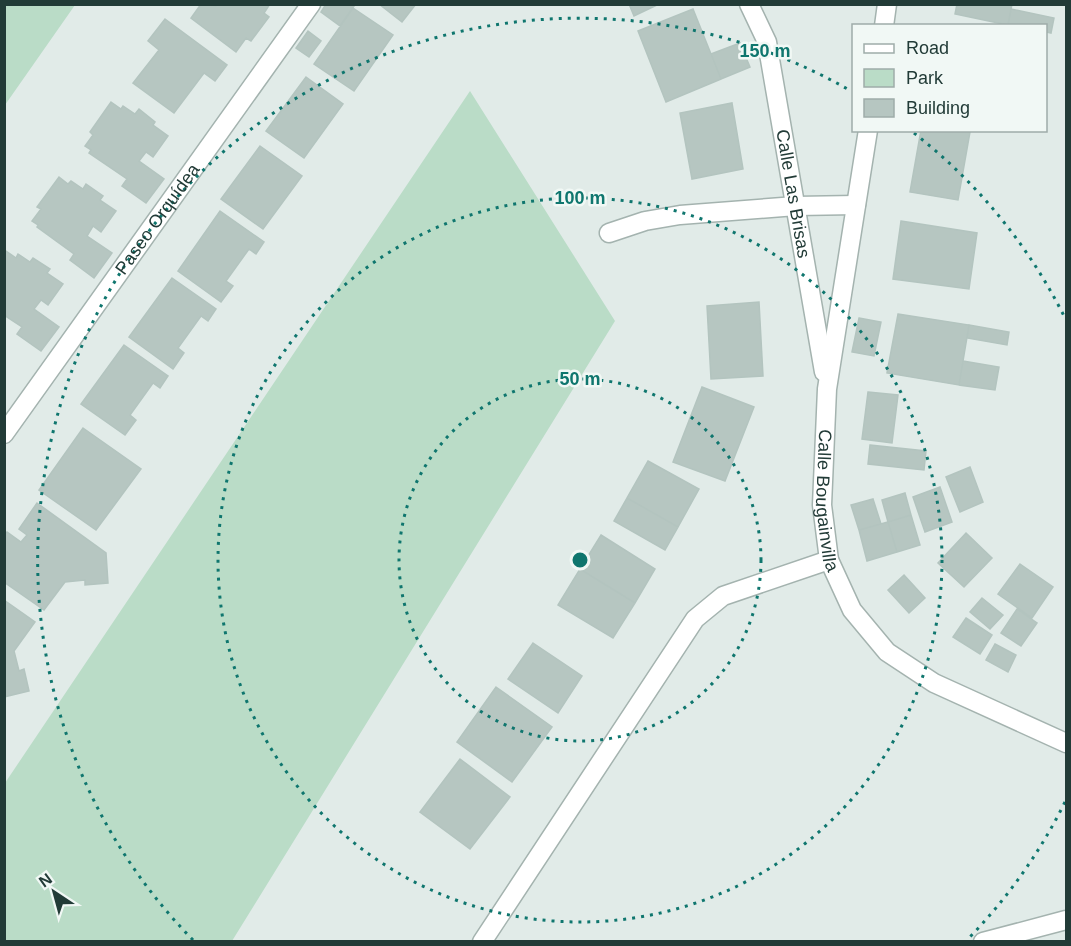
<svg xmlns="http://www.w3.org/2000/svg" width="1071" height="946" viewBox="0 0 1071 946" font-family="Helvetica,sans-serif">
  <rect width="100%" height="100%" fill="#e1ebe8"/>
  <path fill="#badcc7" d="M 5,4 L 75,5 L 5,105 L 4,5 Z
    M 470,91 L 615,321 L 232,941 L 5,941 L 5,783 Z"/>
  <path fill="#b6c6c1" stroke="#b3c4bf" stroke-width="1.5" d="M 201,4 L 216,6 L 217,4 L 270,4 L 264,13 L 269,17 L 251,41 L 246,38 L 236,52 L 191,18 Z
    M 326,4 L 352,4 L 354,6 L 340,26 L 321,12 Z
    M 379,4 L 416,4 L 402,22 Z
    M 629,4 L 659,4 L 634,16 Z
    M 957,4 L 1012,4 L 1008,25 L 955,14 Z
    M 353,8 L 393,35 L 354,91 L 314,64 Z
    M 693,9 L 721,79 L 666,102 L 638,31 Z
    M 1011,9 L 1054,18 L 1051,33 L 1046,32 L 1046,26 L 1008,25 Z
    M 165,19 L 227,65 L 215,81 L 204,73 L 174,113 L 133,83 L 159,50 L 148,41 Z
    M 308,31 L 321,41 L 309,57 L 296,48 Z
    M 740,43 L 750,67 L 721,79 L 711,54 Z
    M 306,77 L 343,104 L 304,158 L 266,131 Z
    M 111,102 L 121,109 L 123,106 L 135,114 L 139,109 L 155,122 L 153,125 L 168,136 L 153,157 L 146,152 L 139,161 L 164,179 L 146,203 L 122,186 L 127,179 L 89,153 L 91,150 L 85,146 L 93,135 L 90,132 Z
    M 732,103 L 743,169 L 692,179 L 680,113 Z
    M 921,130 L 970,132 L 958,200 L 910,192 Z
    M 260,146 L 302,176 L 263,229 L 221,199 Z
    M 59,177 L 68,184 L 71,181 L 83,189 L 86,184 L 103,196 L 100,200 L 116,211 L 101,232 L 93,226 L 87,236 L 112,253 L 94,278 L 70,260 L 74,254 L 37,227 L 38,225 L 32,221 L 41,209 L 37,207 Z
    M 220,211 L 264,242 L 256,254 L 249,249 L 226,281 L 233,286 L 221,302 L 178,271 Z
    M 901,221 L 977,233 L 969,289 L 893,279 Z
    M 6,251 L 16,258 L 18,254 L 30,262 L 33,258 L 50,269 L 47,273 L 63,284 L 48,305 L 41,300 L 34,309 L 59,327 L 41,351 L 17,334 L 22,327 L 4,315 L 4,253 Z
    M 172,278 L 216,309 L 208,321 L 201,316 L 178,348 L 184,353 L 173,369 L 129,337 Z
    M 759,302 L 763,376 L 711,379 L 707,306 Z
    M 898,314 L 969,325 L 959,385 L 887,373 Z
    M 859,318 L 881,322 L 874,356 L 852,352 Z
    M 969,325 L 1009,332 L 1007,345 L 967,338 Z
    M 124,345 L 168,376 L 160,388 L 153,383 L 130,415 L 136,420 L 125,435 L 81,404 Z
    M 963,361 L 999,367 L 995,390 L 959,385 Z
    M 702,387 L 754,407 L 725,481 L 673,462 Z
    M 868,392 L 898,395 L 892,443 L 862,439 Z
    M 83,428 L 141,469 L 96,530 L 39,490 Z
    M 870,445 L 926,451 L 924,470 L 868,464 Z
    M 648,461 L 699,489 L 678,527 L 627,498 Z
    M 970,467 L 983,502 L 960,512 L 946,477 Z
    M 940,487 L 952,522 L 925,532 L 913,497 Z
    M 905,493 L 911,515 L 888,522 L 882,500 Z
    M 627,498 L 678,527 L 665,550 L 614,521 Z
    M 873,499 L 881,524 L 859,530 L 851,505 Z
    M 37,503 L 106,553 L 108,583 L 85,585 L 85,580 L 65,582 L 44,610 L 4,582 L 4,535 L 7,532 L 21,542 L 27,535 L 19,529 Z
    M 911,515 L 920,545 L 897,552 L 888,522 Z
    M 888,522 L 897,552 L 867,561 L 859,530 Z
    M 966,533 L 992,558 L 964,587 L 938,563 Z
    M 601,535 L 655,569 L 635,603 L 580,569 Z
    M 1020,564 L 1053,587 L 1032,618 L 998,594 Z
    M 580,569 L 635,603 L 613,638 L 558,605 Z
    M 904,575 L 925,598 L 909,613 L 888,590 Z
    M 982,598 L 1003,615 L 990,629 L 970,612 Z
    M 4,600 L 35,622 L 14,651 L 19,671 L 24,669 L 29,691 L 4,697 Z
    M 1017,609 L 1037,623 L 1021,646 L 1001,633 Z
    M 966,618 L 992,635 L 980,654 L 953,637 Z
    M 533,643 L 582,676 L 558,713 L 508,679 Z
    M 995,644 L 1016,655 L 1008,672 L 986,660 Z
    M 496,687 L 552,727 L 512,782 L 457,742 Z
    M 460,759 L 510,797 L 470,849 L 420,812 Z"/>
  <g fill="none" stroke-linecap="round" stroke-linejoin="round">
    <defs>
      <g id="minor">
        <path id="s1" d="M 749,4 L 767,42 L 824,372"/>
        <path d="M 884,26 L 887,4"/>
        <path id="s2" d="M 868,130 L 827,389 L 822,505 L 829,560 L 852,610 L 887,652 L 934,683 L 1066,743"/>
        <path d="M 609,233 L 645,221 L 680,215 L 796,206 L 856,205"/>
        <path id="s3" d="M 4,434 L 311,4"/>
        <path d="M 482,942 L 695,619 L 723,596 L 829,560"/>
        <path d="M 983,942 L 1066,920"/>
      </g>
    </defs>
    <use href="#minor" stroke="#a4b3af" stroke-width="21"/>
    <use href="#minor" stroke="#fff" stroke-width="18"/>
  </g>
  <g fill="none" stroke="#0f766e" stroke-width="3" stroke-dasharray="3 6">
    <circle cx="580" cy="560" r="181"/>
    <circle cx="580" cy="560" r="362"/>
    <path d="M1065 802A542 542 0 0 1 967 940M193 940A542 542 0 0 1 851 91M914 133A542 542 0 0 1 1065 318"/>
  </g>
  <g text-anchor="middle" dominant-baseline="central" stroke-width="5" stroke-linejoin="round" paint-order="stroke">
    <g font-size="18" fill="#223b37" stroke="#f1f8f5">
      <text stroke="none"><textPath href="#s1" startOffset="196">Calle Las Brisas</textPath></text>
      <text stroke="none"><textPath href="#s3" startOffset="264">Paseo Orquídea</textPath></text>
      <text stroke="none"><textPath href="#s2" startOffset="374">Calle Bougainvilla</textPath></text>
    </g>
  </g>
  <circle cx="580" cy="560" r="9" fill="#0f766e" stroke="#f1f8f5" stroke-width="3"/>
  <g font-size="18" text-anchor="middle" font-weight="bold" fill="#0f766e" stroke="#f1f8f5" stroke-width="5" stroke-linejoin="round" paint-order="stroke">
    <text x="765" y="57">150 m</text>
    <text x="580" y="204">100 m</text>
    <text x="580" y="385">50 m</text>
  </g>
  <rect width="1071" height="946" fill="none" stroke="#223b37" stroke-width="12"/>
  <rect x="852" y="24" width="195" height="108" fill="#f1f8f5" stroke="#9eaca9" stroke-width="1.5"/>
  <rect x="864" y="44" width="30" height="9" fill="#ffffff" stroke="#9eaca9" stroke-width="1.5"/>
  <text x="906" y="54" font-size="18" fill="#223b37">Road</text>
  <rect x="864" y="69" width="30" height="18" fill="#badcc7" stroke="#9eaca9" stroke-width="1.5"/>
  <text x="906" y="84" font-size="18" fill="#223b37">Park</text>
  <rect x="864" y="99" width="30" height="18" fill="#b6c6c1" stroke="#9eaca9" stroke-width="1.5"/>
  <text x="906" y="114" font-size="18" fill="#223b37">Building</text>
  <g transform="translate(54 892) rotate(324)" stroke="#f1f8f5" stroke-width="4.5" paint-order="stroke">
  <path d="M0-4.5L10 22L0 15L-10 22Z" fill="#223b37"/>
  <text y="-9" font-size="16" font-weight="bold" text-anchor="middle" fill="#223b37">N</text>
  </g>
</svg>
